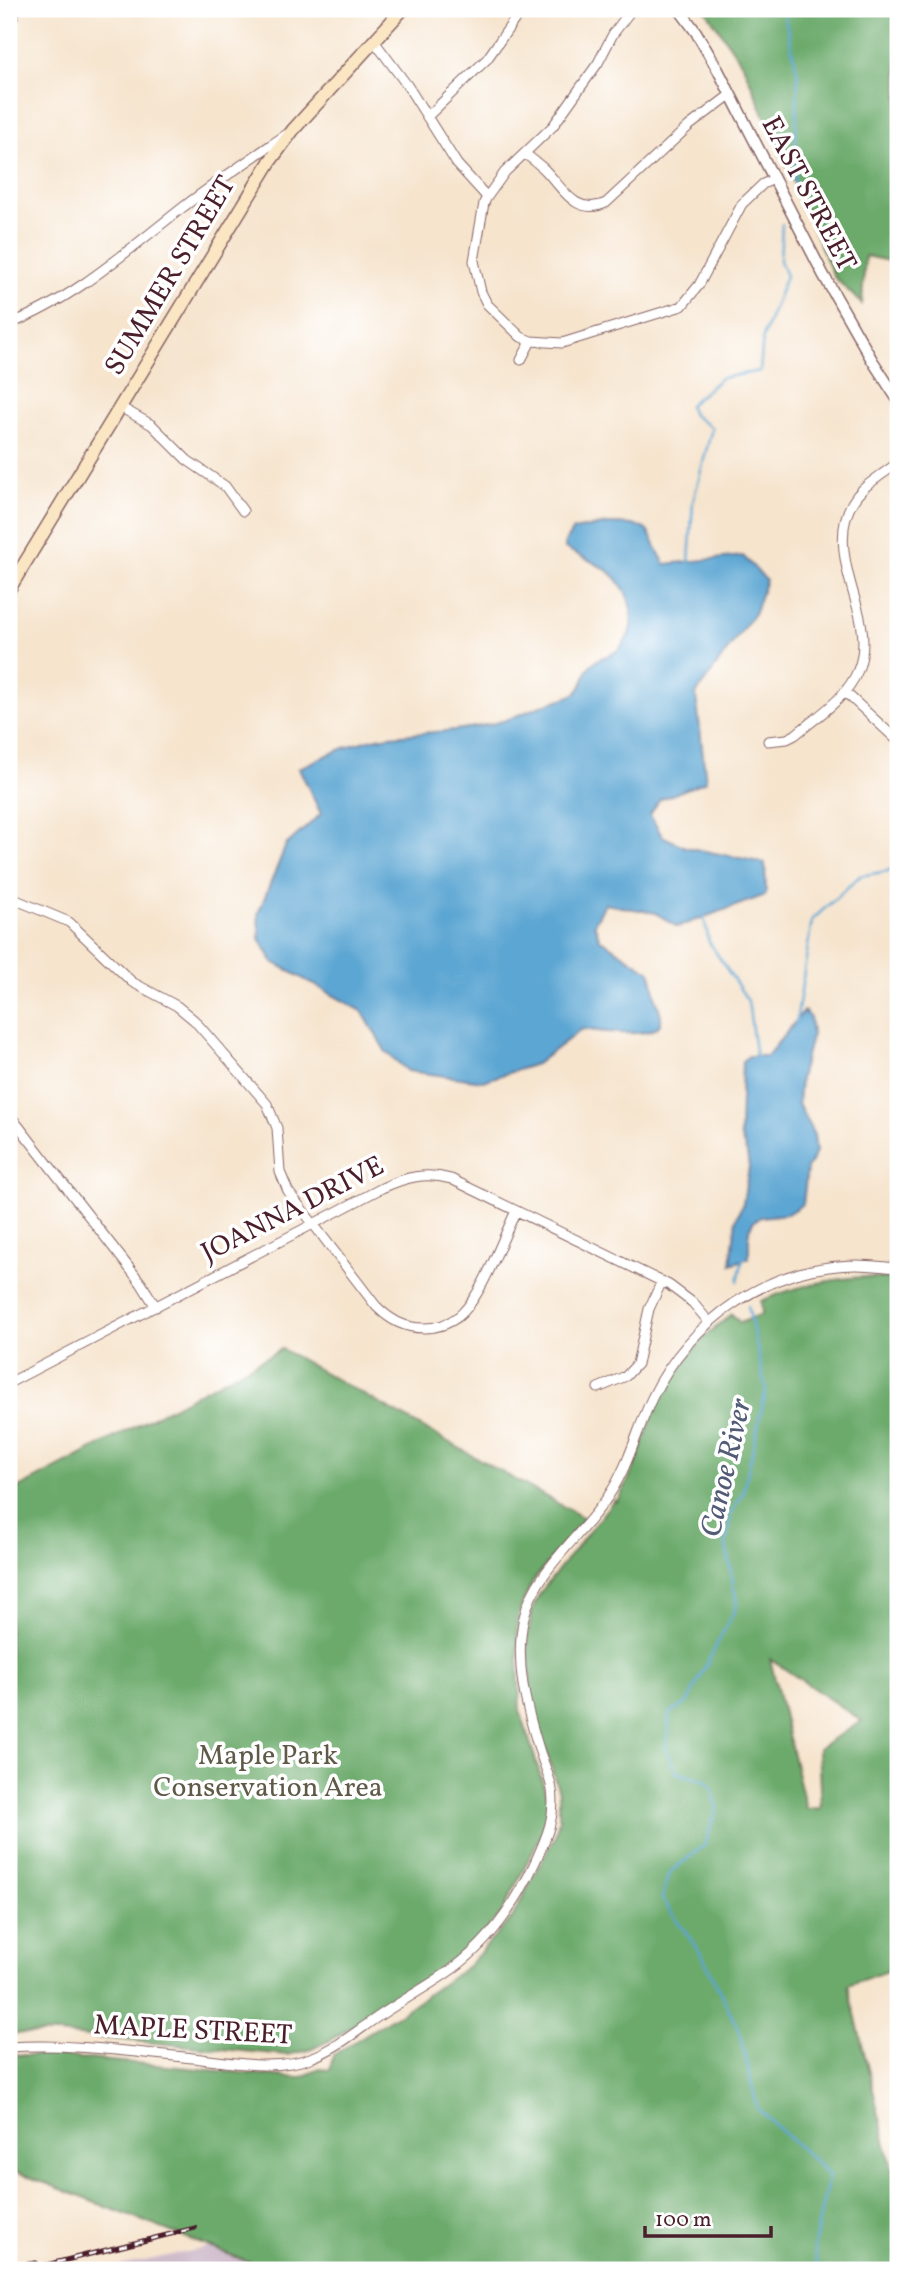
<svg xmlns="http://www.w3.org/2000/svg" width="907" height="2279" viewBox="0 0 907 2279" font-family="Vollkorn,serif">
  <rect width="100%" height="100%" fill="#fff"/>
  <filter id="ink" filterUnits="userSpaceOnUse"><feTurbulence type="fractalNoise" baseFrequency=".0143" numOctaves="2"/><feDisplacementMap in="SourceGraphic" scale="14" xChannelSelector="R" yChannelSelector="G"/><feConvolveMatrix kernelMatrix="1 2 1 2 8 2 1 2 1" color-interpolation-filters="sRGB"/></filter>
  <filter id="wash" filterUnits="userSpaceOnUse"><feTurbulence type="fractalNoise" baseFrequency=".00686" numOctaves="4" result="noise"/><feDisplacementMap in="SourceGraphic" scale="28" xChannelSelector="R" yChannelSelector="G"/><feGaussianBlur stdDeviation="1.57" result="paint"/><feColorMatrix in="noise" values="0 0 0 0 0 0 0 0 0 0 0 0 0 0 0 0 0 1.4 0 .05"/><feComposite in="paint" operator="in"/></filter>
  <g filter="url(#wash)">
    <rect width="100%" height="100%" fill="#f6e4cd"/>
    <path fill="#d0bdcc" d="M 211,2247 L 264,2268 L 274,2267 L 274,2270 L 100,2270 Z"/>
    <path fill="#6caa6c" stroke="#5b644c" stroke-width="2" fill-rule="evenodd" d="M 705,9 L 898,9 L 898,263 L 865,256 L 862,304 L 834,277 L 743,65 Z
      M 863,1277 L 898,1279 L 898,1967 L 848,1985 L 898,2194 L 898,2270 L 274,2270 L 274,2267 L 264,2268 L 9,2169 L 9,2055 L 44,2055 L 299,2078 L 320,2069 L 330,2070 L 333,2055 L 405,2010 L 468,1966 L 512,1918 L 555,1836 L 559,1819 L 559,1792 L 532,1707 L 527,1638 L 533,1608 L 540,1593 L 614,1500 L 616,1502 C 636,1472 643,1439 657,1406 C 673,1369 700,1338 732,1314 L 740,1323 L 762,1314 L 761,1301 C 794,1287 828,1279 863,1277 ZM 770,1659 L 862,1721 L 818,1749 L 821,1808 L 806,1809 Z
      M 282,1349 L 584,1518 L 533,1581 L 522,1604 L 517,1625 L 520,1710 L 548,1800 L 547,1819 L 542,1833 L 501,1914 L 462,1956 L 329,2041 L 310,2050 L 287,2055 L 58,2034 L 9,2033 L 9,1493 Z"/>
    <path fill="#5ca6d3" stroke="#53627f" stroke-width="2" d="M 608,524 C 656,524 643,527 665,564 L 743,556 L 766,580 L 755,612 L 696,694 L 706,781 L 659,800 L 650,815 L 662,836 L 685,847 L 765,863 L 766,895 L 677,927 L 656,913 L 605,904 L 594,924 L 600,939 L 650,972 C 654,981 654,989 656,999 C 658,1006 662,1014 661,1021 C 658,1041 597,1031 582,1029 L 536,1064 L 483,1081 L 408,1071 L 386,1052 L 362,1011 L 273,962 L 260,939 L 258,914 L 286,845 L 321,814 L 299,768 C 328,755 357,740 390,736 C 428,732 469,731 506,720 C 519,715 533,709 546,704 C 555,701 568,698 576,693 C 587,684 583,670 594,662 C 601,657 611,656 618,650 C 641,629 632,593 612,574 C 599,563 580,557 565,548 L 565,542 L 573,530 Z
      M 804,1011 L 810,1017 L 812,1034 L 800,1078 L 798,1104 L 814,1135 L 816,1152 L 807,1169 L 803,1204 L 787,1214 L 761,1217 L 753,1222 L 749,1230 L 749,1258 L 731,1264 L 736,1219 L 743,1203 L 749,1167 L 747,1154 L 740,1135 L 742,1061 L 749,1056 L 767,1056 Z"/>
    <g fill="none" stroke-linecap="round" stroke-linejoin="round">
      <path stroke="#5ca6d3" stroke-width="2.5" d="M 783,9 L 798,75 L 794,192
        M 689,562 L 693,502 L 712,428 L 693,415 L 689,405 L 721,378 L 760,371 L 763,337 L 786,276 L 780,261 L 782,224
        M 704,917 L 709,942 L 748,1001 L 756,1058
        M 796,1023 L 812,920 L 860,876 L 888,871 L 898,864
        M 738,1281 L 743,1258
        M 748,1306 L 766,1390 L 743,1493 L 731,1513 L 726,1545 L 737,1605 L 687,1703 L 670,1713 L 666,1750 L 677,1773 L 705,1780 L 712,1788 L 717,1807 L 705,1845 L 669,1873 L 662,1899 L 703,1957 L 741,2035 L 757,2108 L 829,2175 L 814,2246 L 817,2270"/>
    </g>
  </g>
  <g filter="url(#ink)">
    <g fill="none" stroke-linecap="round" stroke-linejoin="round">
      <defs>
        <path id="minor" d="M 374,41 L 407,85 L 457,164 L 487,197 L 484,203 L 474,261 L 481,292 L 487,304 L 521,337 L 531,341
          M 427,117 L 487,59 L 522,9
          M 525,154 C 531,158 537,163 543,168 C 562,186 574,217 606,203 L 689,126 L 730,95
          M 487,197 L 505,172 L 553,126 L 598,63 L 613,34 L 632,9
          M 9,324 C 73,300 128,250 182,208 C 216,182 252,158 287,134
          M 521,360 L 531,341 L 562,343 L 682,306 L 699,285 L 742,204 L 763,184 L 774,179
          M 120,407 L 152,425 L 187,460 L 225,486 L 243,511
          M 845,692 L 898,741
          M 768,741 L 787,739 L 795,735 C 818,716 847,698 858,670 C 866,650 863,626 857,606 C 846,568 830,521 863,489 C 874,479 887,471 898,463
          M 9,897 L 69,922 L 132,982 L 177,1006 L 194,1020 L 267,1104 L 277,1128 L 280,1172 L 288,1191 L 376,1306 C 390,1320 404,1328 424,1328 C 437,1328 449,1324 459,1316 C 482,1297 502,1239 516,1211
          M 9,1114 L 141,1283 L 156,1307
          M 9,1383 L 382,1188 C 406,1177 425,1172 451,1179 L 669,1285 L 693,1303 L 709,1322
          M 598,1388 L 626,1376 L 637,1364 L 649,1309 L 662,1281
          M 9,2047 C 70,2043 132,2052 193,2058 C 231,2062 277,2072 313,2057 C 337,2048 358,2030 379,2016 C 403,2000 428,1986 451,1970 C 490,1942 518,1901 537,1858 C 547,1836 556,1815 552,1790 C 550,1776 543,1763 539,1749 C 526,1707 514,1661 524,1617 C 535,1570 583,1535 609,1495 C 629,1465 637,1430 652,1398 C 690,1320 768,1266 856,1265 C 870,1265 884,1267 898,1268"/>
        <path id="tertiary" d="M 679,9 L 696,32 L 718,70 L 823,274 L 872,360 L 898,400"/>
        <path id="secondary" d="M 9,589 L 271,160 L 293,130 L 403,9"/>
      </defs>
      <use href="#minor" stroke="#866464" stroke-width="11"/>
      <use href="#tertiary" stroke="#866464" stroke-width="13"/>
      <use href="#secondary" stroke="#866464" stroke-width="15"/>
      <use href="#minor" stroke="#fff" stroke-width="9"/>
      <use href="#tertiary" stroke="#fff" stroke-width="10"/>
      <use href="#secondary" stroke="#fbe6c4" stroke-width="12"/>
      <defs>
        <path id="rail" d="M 9,35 L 19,9
          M 9,2267 L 36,2263
          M 26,2270 L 195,2228"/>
      </defs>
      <use href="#rail" stroke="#4a1f2b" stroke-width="5"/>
      <use href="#rail" stroke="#fff" stroke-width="2.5" stroke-dasharray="8" stroke-linecap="butt"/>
    </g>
  </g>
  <g text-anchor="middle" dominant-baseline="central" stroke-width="7" stroke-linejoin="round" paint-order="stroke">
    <g font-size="28" fill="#4a1f2b" stroke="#fff">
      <text transform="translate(808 194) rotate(62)">EAST STREET</text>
      <text transform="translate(171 276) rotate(-59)">SUMMER STREET</text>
      <text transform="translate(293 1210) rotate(-27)">JOANNA DRIVE</text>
      <text transform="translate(193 2031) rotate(3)">MAPLE STREET</text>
    </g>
    <g font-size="28" fill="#5f5947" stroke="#fff">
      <text x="268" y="1756">Maple Park<tspan x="268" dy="32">Conservation Area</tspan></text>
    </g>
    <g font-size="30" font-style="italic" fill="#525c77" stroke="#fff">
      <text transform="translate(727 1468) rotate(-77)">Canoe River</text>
    </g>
  </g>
  <rect width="907" height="2279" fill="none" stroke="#fff" stroke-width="35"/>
  <path d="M645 2226v10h126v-10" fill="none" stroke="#4a1f2b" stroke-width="3.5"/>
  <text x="655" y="2226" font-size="21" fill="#4a1f2b" stroke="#ffffff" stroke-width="5" paint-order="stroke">100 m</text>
</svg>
